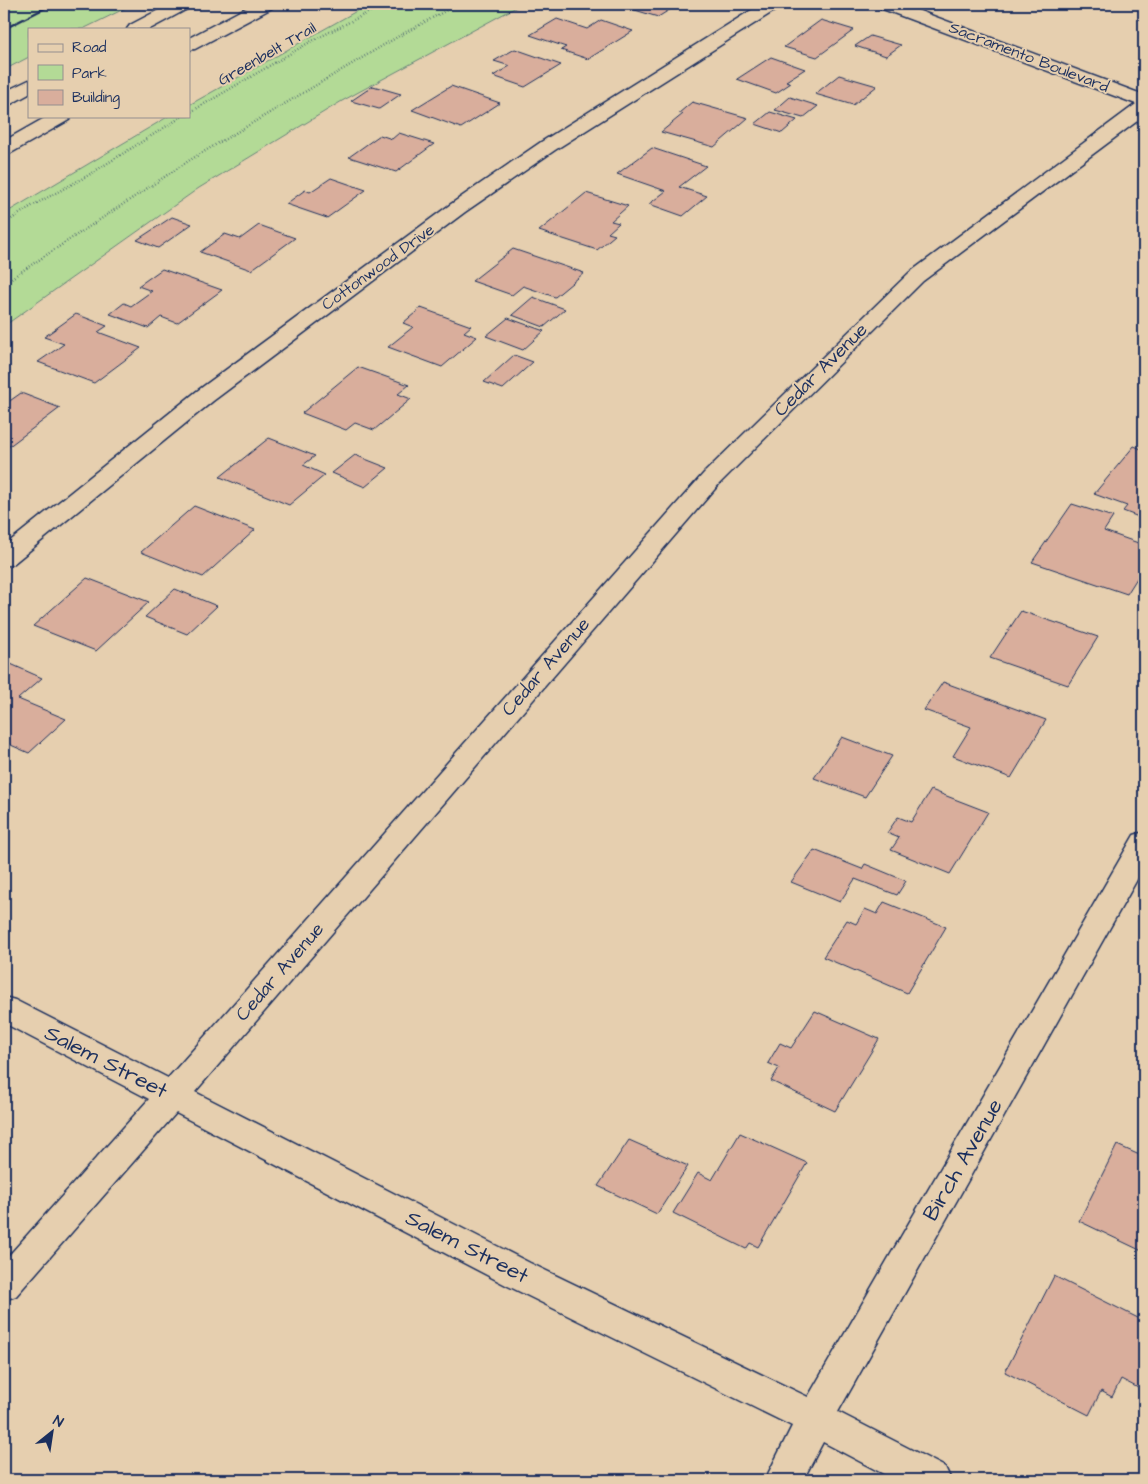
<svg xmlns="http://www.w3.org/2000/svg" width="1148" height="1484" viewBox="0 0 1148 1484" font-family="'Architects Daughter',sans-serif">
  <rect width="100%" height="100%" fill="#e6cfaf"/>
  <filter id="ink" filterUnits="userSpaceOnUse"><feTurbulence type="fractalNoise" baseFrequency=".02" numOctaves="2"/><feDisplacementMap in="SourceGraphic" scale="10" xChannelSelector="R" yChannelSelector="G"/><feConvolveMatrix kernelMatrix="1 2 1 2 8 2 1 2 1" color-interpolation-filters="sRGB"/></filter>
  <g filter="url(#ink)">
    <path fill="#b3da96" stroke="#67847a" d="M 4,4 L 134,4 L 83,29 L 29,29 L 29,57 L 4,70 Z
      M 369,4 L 522,4 L 342,101 L 199,188 L 4,326 L 4,214 L 169,116 L 189,116 L 189,105 Z"/>
    <path fill="#d9ae9c" stroke="#1b2f5e" d="M 615,4 L 679,4 L 658,17 Z
      M 557,19 L 587,29 L 601,20 L 633,31 L 588,59 L 561,50 L 566,47 L 530,35 Z
      M 821,20 L 854,30 L 817,57 L 784,47 Z
      M 870,36 L 901,45 L 886,56 L 855,46 Z
      M 515,49 L 561,65 L 525,87 L 493,76 L 510,66 L 494,61 Z
      M 771,57 L 805,69 L 786,81 L 791,83 L 776,93 L 737,79 Z
      M 839,75 L 877,86 L 853,105 L 815,94 Z
      M 373,86 L 401,94 L 379,109 L 351,101 Z
      M 451,86 L 500,103 L 461,128 L 412,110 Z
      M 790,97 L 818,106 L 803,118 L 775,110 Z
      M 692,102 L 748,118 L 714,147 L 661,132 L 683,114 L 679,113 Z
      M 770,112 L 797,120 L 782,133 L 755,124 Z
      M 399,133 L 434,144 L 396,172 L 349,157 L 380,135 L 392,139 Z
      M 652,148 L 706,166 L 679,187 L 707,196 L 683,216 L 649,204 L 666,191 L 617,174 Z
      M 331,178 L 366,190 L 327,218 L 286,204 L 305,190 L 310,192 Z
      M 586,193 L 628,206 L 611,221 L 619,223 L 608,233 L 615,235 L 597,250 L 539,231 Z
      M 172,217 L 192,224 L 158,248 L 137,240 Z
      M 259,225 L 295,238 L 251,270 L 200,252 L 225,234 L 240,239 Z
      M 513,249 L 584,273 L 555,297 L 523,286 L 512,295 L 472,281 Z
      M 162,269 L 222,290 L 177,323 L 161,317 L 148,328 L 110,314 L 124,303 L 131,306 L 152,291 L 138,286 Z
      M 533,297 L 565,309 L 544,327 L 512,315 Z
      M 421,308 L 471,326 L 464,332 L 477,337 L 442,367 L 388,347 L 413,327 L 403,323 Z
      M 76,314 L 107,326 L 98,332 L 141,348 L 94,383 L 38,362 L 64,344 L 44,337 Z
      M 508,318 L 544,331 L 523,350 L 486,336 Z
      M 514,355 L 533,362 L 503,389 L 484,382 Z
      M 358,367 L 409,385 L 398,394 L 411,399 L 374,430 L 355,423 L 346,430 L 302,413 Z
      M 21,393 L 60,408 L 8,447 L 4,445 L 4,405 Z
      M 269,438 L 315,456 L 303,465 L 325,475 L 289,505 L 220,477 Z
      M 1134,446 L 1144,450 L 1144,519 L 1123,511 L 1127,506 L 1094,494 Z
      M 355,455 L 388,468 L 365,487 L 332,473 Z
      M 1072,504 L 1113,517 L 1104,531 L 1144,545 L 1144,567 L 1127,594 L 1032,562 Z
      M 194,506 L 255,530 L 203,577 L 141,552 Z
      M 87,578 L 149,602 L 96,651 L 33,626 Z
      M 175,589 L 217,606 L 187,634 L 145,617 Z
      M 1021,611 L 1098,637 L 1068,685 L 990,658 Z
      M 4,661 L 42,678 L 18,699 L 66,719 L 29,753 L 4,742 Z
      M 943,682 L 1046,720 L 1011,778 L 953,756 L 971,727 L 924,710 Z
      M 842,737 L 892,756 L 865,797 L 814,778 Z
      M 931,790 L 988,812 L 950,874 L 891,850 L 899,838 L 887,833 L 898,817 L 911,822 Z
      M 814,850 L 862,869 L 865,864 L 906,881 L 897,895 L 855,879 L 840,902 L 791,882 Z
      M 884,902 L 946,927 L 907,993 L 823,957 L 847,920 L 856,924 L 865,909 L 877,914 Z
      M 815,1011 L 879,1039 L 835,1111 L 771,1081 L 779,1068 L 768,1063 L 780,1043 L 791,1048 Z
      M 740,1133 L 807,1163 L 758,1247 L 750,1243 L 746,1249 L 673,1213 L 698,1173 L 712,1180 Z
      M 629,1140 L 688,1166 L 657,1214 L 598,1186 Z
      M 1117,1145 L 1144,1157 L 1144,1252 L 1079,1221 Z
      M 1054,1276 L 1144,1321 L 1144,1380 L 1140,1389 L 1121,1379 L 1112,1397 L 1101,1391 L 1089,1415 L 1005,1372 Z"/>
    <g fill="none" stroke-linecap="round" stroke-linejoin="round">
      <defs>
        <path id="minor" d="M 761,4 L 782,4 L 779,8 L 555,150 L 465,212 L 213,401 L 13,564 L 4,566 L 4,546 L 197,391 L 451,204 L 541,142 Z
          M 877,4 L 901,4 L 1144,95 L 1144,116 L 923,281 L 720,483 L 195,1092 L 530,1263 L 808,1397 L 1134,835 L 1144,832 L 1144,867 L 838,1412 L 945,1467 L 951,1480 L 895,1480 L 823,1442 L 803,1480 L 765,1480 L 792,1426 L 506,1285 L 176,1113 L 16,1296 L 4,1300 L 4,1261 L 149,1099 L 4,1023 L 4,997 L 15,1000 L 168,1078 L 704,473 L 909,273 L 1136,104 L 880,8 Z"/>
        <path id="highway" d="M 170,4 L 192,4 L 189,8 L 150,29 L 127,29 L 130,25 Z
          M 253,4 L 275,4 L 272,8 L 195,49 L 189,50 L 189,38 Z
          M 29,80 L 29,94 L 11,104 L 4,106 L 4,92 Z
          M 48,116 L 71,116 L 69,120 L 11,153 L 4,155 L 4,141 Z"/>
      </defs>
      <use href="#minor" stroke="#1b2f5e" stroke-width="3"/>
      <use href="#highway" stroke="#1b2f5e" stroke-width="3"/>
      <path stroke="#1b2f5e" stroke-width="2.5" stroke-dasharray="0.5 2.5" stroke-linecap="butt" d="M 189,113 L 310,42 L 385,4
        M 4,224 L 30,207 L 87,176 L 183,116
        M 4,283 L 190,160 L 399,36 L 458,4"/>
      <use href="#minor" fill="#e6cfaf" fill-rule="evenodd"/>
      <use href="#highway" fill="#e6cfaf" fill-rule="evenodd"/>
      <path stroke="#1b2f5e" stroke-width="2.5" d="M 4,29 L 53,4"/>
    </g>
  </g>
  <g text-anchor="middle" dominant-baseline="central" stroke-width="4" stroke-linejoin="round" paint-order="stroke">
    <g font-size="16" fill="#1b2f5e" stroke="#e6cfaf">
      <text transform="translate(267 54) rotate(-30)">Greenbelt Trail</text>
      <text transform="translate(1029 57) rotate(21)">Sacramento Boulevard</text>
      <text transform="translate(378 267) rotate(-36)">Cottonwood Drive</text>
    </g>
    <g font-size="19" fill="#1b2f5e" stroke="#e6cfaf">
      <text transform="translate(821 370) rotate(-45)">Cedar Avenue</text>
      <text transform="translate(546 667) rotate(-49)">Cedar Avenue</text>
      <text transform="translate(280 972) rotate(-49)">Cedar Avenue</text>
    </g>
    <g font-size="22" fill="#1b2f5e" stroke="#e6cfaf">
      <text transform="translate(106 1062) rotate(27)">Salem Street</text>
      <text transform="translate(963 1160) rotate(-60)">Birch Avenue</text>
      <text transform="translate(467 1247) rotate(27)">Salem Street</text>
    </g>
  </g>
  <rect width="1148" height="1484" fill="none" stroke="#e6cfaf" stroke-width="20"/>
  <rect x="10" y="10" width="1128" height="1464" fill="none" stroke="#1b2f5e" stroke-width="2" filter="url(#ink)"/>
  <rect x="28" y="28" width="162" height="90" fill="#e6cfaf" stroke="#958f8f"/>
  <rect x="38" y="44" width="25" height="8" fill="#e6cfaf" stroke="#958f8f"/>
  <text x="72" y="52" font-size="15" fill="#1b2f5e">Road</text>
  <rect x="38" y="65" width="25" height="15" fill="#b3da96" stroke="#958f8f"/>
  <text x="72" y="78" font-size="15" fill="#1b2f5e">Park</text>
  <rect x="38" y="90" width="25" height="15" fill="#d9ae9c" stroke="#958f8f"/>
  <text x="72" y="102" font-size="15" fill="#1b2f5e">Building</text>
  <g transform="translate(52 1432) rotate(30)" stroke="#e6cfaf" stroke-width="4" paint-order="stroke">
  <path d="M0-4L9 19L0 12L-9 19Z" fill="#1b2f5e"/>
  <text y="-8" font-size="14" font-weight="bold" text-anchor="middle" fill="#1b2f5e">N</text>
  </g>
</svg>
